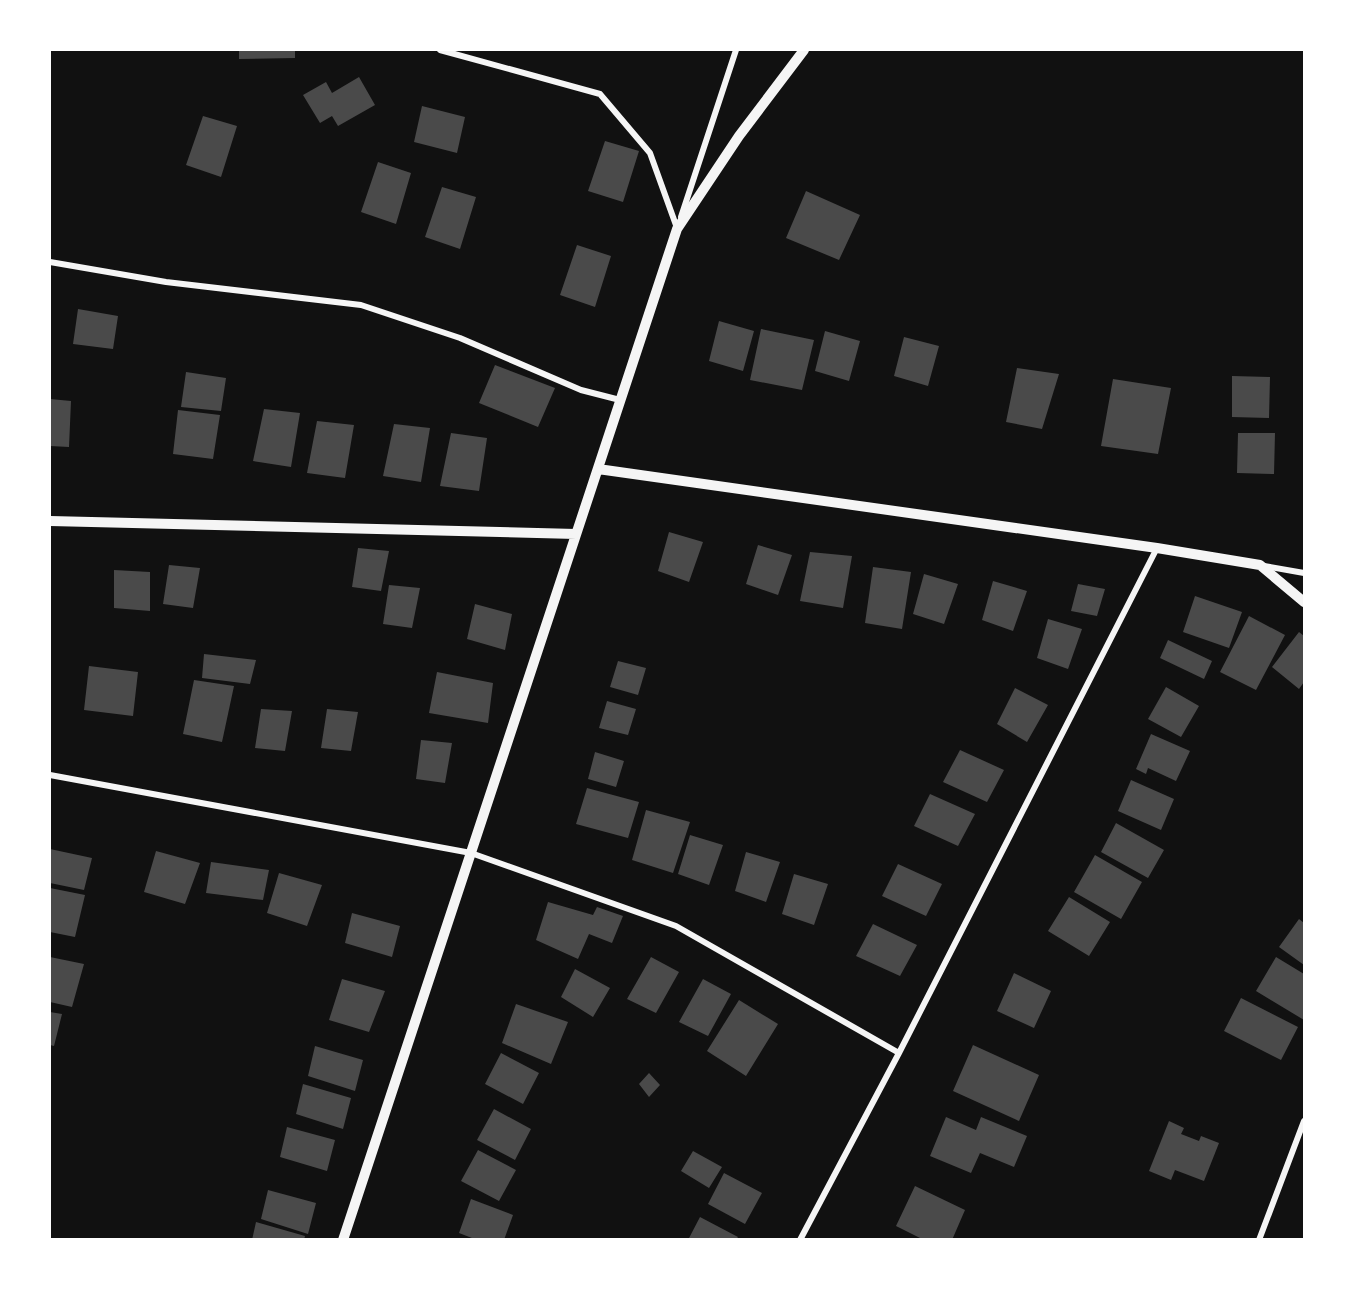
<svg xmlns="http://www.w3.org/2000/svg" width="1354" height="1289" viewBox="0 0 1354 1289" font-family="'Noto Serif',serif">
  <rect width="100%" height="100%" fill="#111"/>
  <path fill="#4a4a4a" d="M 239,50 L 295,50 L 295,58 L 239,59 Z
    M 359,77 L 375,105 L 338,126 L 332,116 L 320,123 L 303,95 L 326,82 L 332,93 Z
    M 422,106 L 465,117 L 457,153 L 414,142 Z
    M 203,116 L 237,126 L 221,177 L 186,165 Z
    M 605,141 L 639,151 L 623,202 L 588,191 Z
    M 378,162 L 411,173 L 396,224 L 361,212 Z
    M 442,187 L 476,197 L 460,249 L 425,237 Z
    M 806,191 L 860,215 L 839,260 L 786,238 Z
    M 577,245 L 611,256 L 595,307 L 560,295 Z
    M 78,309 L 118,316 L 113,349 L 73,344 Z
    M 719,321 L 754,331 L 743,371 L 709,361 Z
    M 761,329 L 814,340 L 802,390 L 750,380 Z
    M 825,331 L 860,341 L 849,381 L 815,371 Z
    M 904,337 L 939,346 L 928,386 L 894,376 Z
    M 495,365 L 555,388 L 538,427 L 479,403 Z
    M 1017,368 L 1059,374 L 1042,429 L 1006,422 Z
    M 186,372 L 226,378 L 221,411 L 181,407 Z
    M 1232,376 L 1270,377 L 1269,418 L 1232,417 Z
    M 1113,379 L 1171,388 L 1158,454 L 1101,446 Z
    M 50,399 L 71,401 L 69,447 L 50,446 Z
    M 264,409 L 300,413 L 291,467 L 253,461 Z
    M 178,410 L 220,415 L 213,459 L 173,454 Z
    M 317,421 L 354,425 L 345,478 L 307,473 Z
    M 394,424 L 430,428 L 421,482 L 383,476 Z
    M 451,433 L 487,438 L 479,491 L 440,486 Z
    M 1238,433 L 1275,433 L 1274,474 L 1237,473 Z
    M 669,532 L 703,542 L 689,582 L 658,571 Z
    M 758,545 L 792,555 L 778,595 L 746,584 Z
    M 358,548 L 389,551 L 381,591 L 352,587 Z
    M 810,552 L 852,556 L 843,608 L 800,601 Z
    M 169,565 L 200,568 L 193,608 L 163,604 Z
    M 873,567 L 911,572 L 902,629 L 865,623 Z
    M 114,570 L 150,572 L 150,611 L 114,608 Z
    M 924,574 L 958,584 L 944,624 L 913,614 Z
    M 993,581 L 1027,591 L 1013,631 L 982,620 Z
    M 1078,584 L 1105,589 L 1097,616 L 1071,611 Z
    M 389,585 L 420,588 L 412,628 L 383,624 Z
    M 1195,596 L 1242,612 L 1229,648 L 1183,632 Z
    M 475,604 L 512,614 L 505,650 L 467,639 Z
    M 1249,616 L 1285,635 L 1256,690 L 1220,672 Z
    M 1048,619 L 1082,629 L 1068,669 L 1037,658 Z
    M 1299,632 L 1304,636 L 1304,682 L 1299,689 L 1272,667 Z
    M 1168,640 L 1212,661 L 1204,679 L 1160,658 Z
    M 204,654 L 256,660 L 250,684 L 202,678 Z
    M 618,661 L 646,668 L 638,695 L 610,687 Z
    M 89,666 L 138,672 L 133,716 L 84,710 Z
    M 437,672 L 493,683 L 488,723 L 429,713 Z
    M 194,680 L 234,686 L 222,742 L 183,734 Z
    M 1166,687 L 1199,706 L 1181,737 L 1148,719 Z
    M 1015,688 L 1048,705 L 1027,742 L 997,724 Z
    M 607,701 L 636,709 L 628,735 L 599,728 Z
    M 261,709 L 292,711 L 285,751 L 255,748 Z
    M 327,709 L 358,712 L 351,751 L 321,748 Z
    M 1151,734 L 1190,751 L 1176,781 L 1148,768 L 1146,774 L 1136,769 Z
    M 421,740 L 452,743 L 445,783 L 416,779 Z
    M 960,750 L 1004,770 L 987,802 L 943,782 Z
    M 595,752 L 624,761 L 616,787 L 588,779 Z
    M 1131,780 L 1174,799 L 1161,830 L 1118,811 Z
    M 587,788 L 639,802 L 628,838 L 576,824 Z
    M 930,794 L 975,814 L 958,846 L 914,826 Z
    M 646,810 L 690,822 L 673,873 L 632,860 Z
    M 1116,823 L 1164,850 L 1148,878 L 1101,852 Z
    M 690,835 L 723,845 L 709,885 L 678,874 Z
    M 50,849 L 92,858 L 84,890 L 50,883 Z
    M 156,851 L 200,863 L 185,904 L 144,892 Z
    M 746,852 L 780,862 L 766,902 L 735,891 Z
    M 1095,855 L 1142,882 L 1121,919 L 1074,892 Z
    M 211,862 L 269,870 L 263,900 L 206,893 Z
    M 898,864 L 942,884 L 926,916 L 882,896 Z
    M 279,873 L 322,885 L 307,926 L 267,913 Z
    M 794,874 L 828,884 L 814,925 L 782,914 Z
    M 50,888 L 85,895 L 75,937 L 50,932 Z
    M 1069,897 L 1110,922 L 1089,956 L 1048,931 Z
    M 548,902 L 593,915 L 597,907 L 623,916 L 612,943 L 589,934 L 578,959 L 536,940 Z
    M 352,913 L 400,926 L 392,957 L 345,943 Z
    M 1299,919 L 1304,923 L 1304,965 L 1279,947 Z
    M 873,924 L 917,945 L 900,976 L 856,956 Z
    M 50,957 L 84,964 L 72,1007 L 50,1002 Z
    M 651,957 L 679,972 L 656,1013 L 627,999 Z
    M 1276,957 L 1304,974 L 1304,1020 L 1256,991 Z
    M 575,969 L 610,988 L 593,1017 L 561,997 Z
    M 1014,973 L 1051,991 L 1034,1028 L 997,1011 Z
    M 342,979 L 385,991 L 369,1032 L 329,1020 Z
    M 703,979 L 731,994 L 708,1036 L 679,1022 Z
    M 1241,998 L 1298,1027 L 1281,1060 L 1224,1031 Z
    M 739,1000 L 778,1024 L 746,1076 L 707,1051 Z
    M 516,1004 L 568,1022 L 551,1064 L 502,1043 Z
    M 50,1012 L 62,1014 L 54,1046 L 50,1045 Z
    M 973,1045 L 1039,1075 L 1019,1121 L 953,1091 Z
    M 315,1046 L 363,1060 L 355,1091 L 308,1076 Z
    M 501,1053 L 539,1073 L 523,1104 L 485,1084 Z
    M 649,1073 L 660,1085 L 649,1097 L 639,1084 Z
    M 303,1084 L 351,1098 L 343,1129 L 296,1114 Z
    M 494,1109 L 531,1129 L 515,1160 L 477,1140 Z
    M 946,1117 L 976,1130 L 981,1117 L 1027,1136 L 1014,1167 L 980,1153 L 971,1173 L 930,1156 Z
    M 1169,1121 L 1184,1128 L 1181,1134 L 1199,1141 L 1201,1136 L 1219,1143 L 1204,1181 L 1175,1170 L 1171,1180 L 1149,1171 Z
    M 287,1127 L 335,1140 L 327,1171 L 280,1157 Z
    M 478,1150 L 516,1170 L 499,1201 L 461,1181 Z
    M 693,1151 L 722,1167 L 709,1188 L 681,1171 Z
    M 724,1173 L 762,1193 L 745,1224 L 708,1204 Z
    M 915,1186 L 965,1210 L 952,1240 L 924,1240 L 896,1226 Z
    M 268,1190 L 316,1203 L 308,1234 L 261,1219 Z
    M 471,1199 L 513,1215 L 504,1240 L 477,1240 L 459,1233 Z
    M 700,1217 L 738,1237 L 736,1240 L 688,1240 Z
    M 256,1222 L 305,1236 L 304,1240 L 252,1240 Z"/>
  <g fill="none" stroke-linecap="round" stroke-linejoin="round">
    <path stroke="#f5f5f5" stroke-width="6" d="M 440,50 L 600,94 L 650,153 L 677,228
      M 681,217 L 736,50
      M 50,262 L 166,282 L 361,305 L 460,338 L 581,390 L 620,400
      M 1264,566 L 1304,573
      M 50,775 L 471,853 L 676,926 L 899,1053
      M 800,1240 L 899,1053 L 1157,548
      M 1259,1240 L 1304,1121"/>
    <path stroke="#f5f5f5" stroke-width="10" d="M 598,469 L 1157,548 L 1260,565 L 1304,602
      M 50,521 L 576,534
      M 343,1240 L 677,229 L 739,136 L 804,50"/>
  </g>
  <rect width="1354" height="1289" fill="none" stroke="#ffffff" stroke-width="102"/>
</svg>
